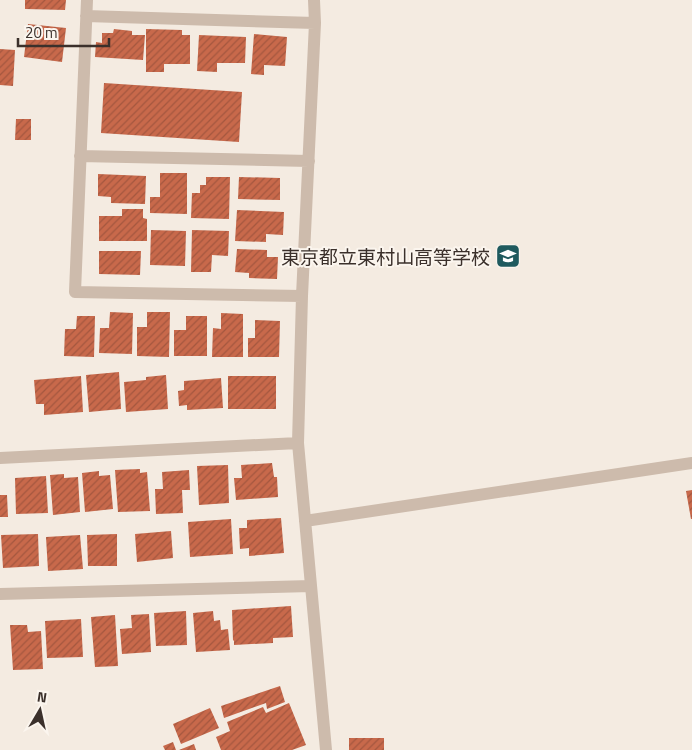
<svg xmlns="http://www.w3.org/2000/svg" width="692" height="750" viewBox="0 0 692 750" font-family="'Titillium Web','Noto Sans JP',sans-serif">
  <defs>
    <pattern id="building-hatch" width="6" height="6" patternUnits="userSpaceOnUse" patternTransform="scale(1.25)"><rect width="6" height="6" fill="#c8694b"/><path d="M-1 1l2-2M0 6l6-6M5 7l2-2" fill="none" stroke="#a4573f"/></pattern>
  </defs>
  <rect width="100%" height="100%" fill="#f4ebe1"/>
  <path fill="url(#building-hatch)" d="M 25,0 L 66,0 L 65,10 L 25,9 Z
    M 28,24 L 66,28 L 62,62 L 24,57 Z
    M 114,29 L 132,31 L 132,35 L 145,35 L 143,60 L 95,57 L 96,42 L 102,43 L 102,33 L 113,33 Z
    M 146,29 L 182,30 L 182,35 L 190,35 L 190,64 L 164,64 L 164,72 L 146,72 Z
    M 254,34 L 287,37 L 285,66 L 264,65 L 264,75 L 251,74 Z
    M 199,35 L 246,37 L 245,63 L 217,63 L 217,72 L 197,71 Z
    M 0,49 L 15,50 L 13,86 L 0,85 Z
    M 104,83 L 242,92 L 239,142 L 101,133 Z
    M 16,119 L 31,119 L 31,140 L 15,140 Z
    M 160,173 L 187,173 L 187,214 L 150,213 L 150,197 L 160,197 Z
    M 98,174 L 146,176 L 145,204 L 111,203 L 111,197 L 98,196 Z
    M 206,177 L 230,177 L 229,219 L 191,218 L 192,193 L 200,193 L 200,185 L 206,185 Z
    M 239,177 L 280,178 L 280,200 L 238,199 Z
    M 122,209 L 143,209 L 143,218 L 147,219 L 147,241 L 99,241 L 99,216 L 122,216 Z
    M 237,210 L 284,212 L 283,235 L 266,234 L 266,242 L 235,241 Z
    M 151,230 L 186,231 L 185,266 L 150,265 Z
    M 192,230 L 229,231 L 228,256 L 212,255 L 211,272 L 191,272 Z
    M 237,249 L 267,250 L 267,257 L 278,257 L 277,279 L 249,278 L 249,273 L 235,272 Z
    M 99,251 L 141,251 L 140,275 L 99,274 Z
    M 110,312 L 133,313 L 132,354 L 99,353 L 100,328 L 109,328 Z
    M 147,312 L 170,312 L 169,357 L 137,356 L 137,327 L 147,327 Z
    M 221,313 L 243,314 L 243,357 L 212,357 L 213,328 L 221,329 Z
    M 77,316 L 95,316 L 94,357 L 64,356 L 65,329 L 76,329 Z
    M 186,316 L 207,316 L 207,356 L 174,356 L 174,330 L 186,330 Z
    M 255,320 L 280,321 L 279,357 L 248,357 L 248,338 L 255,338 Z
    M 119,372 L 121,409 L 89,412 L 86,375 Z
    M 166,375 L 168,409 L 126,412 L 124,382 L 146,380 L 146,377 Z
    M 81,376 L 83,412 L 44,415 L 44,404 L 36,404 L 34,380 Z
    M 228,376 L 276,376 L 276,409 L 228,409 Z
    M 221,378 L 223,408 L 187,410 L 187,405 L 179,406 L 178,391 L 184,390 L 184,381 Z
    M 272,463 L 274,477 L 277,477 L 278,497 L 236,500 L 234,478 L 242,478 L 241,465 Z
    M 228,465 L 229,503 L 199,505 L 197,466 Z
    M 140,469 L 140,473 L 147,472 L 150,511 L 118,512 L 115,470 Z
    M 189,470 L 190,490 L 182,490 L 183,513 L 156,514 L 155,489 L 163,489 L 162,472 Z
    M 99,471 L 99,476 L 110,475 L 113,509 L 85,512 L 82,473 Z
    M 64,474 L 64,478 L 78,477 L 80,512 L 53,515 L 50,475 Z
    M 46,476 L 48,513 L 16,514 L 15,478 Z
    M 692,490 L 692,519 L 691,519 L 686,491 Z
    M 0,495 L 7,495 L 8,517 L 0,517 Z
    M 281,518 L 284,553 L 249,556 L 249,548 L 240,549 L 239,528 L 247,528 L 247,520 Z
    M 231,519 L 233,554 L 190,557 L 188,522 Z
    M 171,531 L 173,558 L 137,562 L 135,534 Z
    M 38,534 L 39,566 L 3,568 L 1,535 Z
    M 117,534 L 117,566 L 88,566 L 87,535 Z
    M 80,535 L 83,569 L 48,571 L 46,537 Z
    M 291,606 L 293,637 L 273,638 L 273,643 L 234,645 L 234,640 L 233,641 L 232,610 Z
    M 186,611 L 187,645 L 156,646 L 154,613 Z
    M 213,611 L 214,621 L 220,620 L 221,630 L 228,629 L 230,650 L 196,652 L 193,613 Z
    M 149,614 L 151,652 L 122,654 L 120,629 L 132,628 L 131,615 Z
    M 115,615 L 118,666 L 95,667 L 91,617 Z
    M 81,619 L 83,657 L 47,658 L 45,621 Z
    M 10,625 L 27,625 L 28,632 L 41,631 L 43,669 L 13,670 Z
    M 280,686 L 285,702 L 267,709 L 266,703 L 224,718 L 221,706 Z
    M 289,703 L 306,745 L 292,750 L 221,750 L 216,737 L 230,731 L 227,722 L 263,707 L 266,713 Z
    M 210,708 L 219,728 L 181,744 L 173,724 Z
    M 349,738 L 384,738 L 384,750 L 349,750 Z
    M 173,742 L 176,750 L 165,750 L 163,746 Z
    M 194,744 L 196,750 L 179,750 Z"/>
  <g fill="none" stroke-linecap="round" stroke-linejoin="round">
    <path stroke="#cdbbac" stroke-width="12" d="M 87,0 L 75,292 L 302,296
      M 314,0 L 315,23 L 302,296 L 298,443 L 326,750
      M 86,16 L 315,23
      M 80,156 L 309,161
      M 0,458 L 298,443
      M 305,521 L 692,463
      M 0,594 L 311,586"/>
  </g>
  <defs>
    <symbol id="school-square" viewBox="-11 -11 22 22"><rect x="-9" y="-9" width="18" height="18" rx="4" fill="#1f5a5e" stroke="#fbf5ee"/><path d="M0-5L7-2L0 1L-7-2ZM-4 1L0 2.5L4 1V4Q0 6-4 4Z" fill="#fff"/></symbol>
  </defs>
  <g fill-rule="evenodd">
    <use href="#school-square" x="494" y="242" width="28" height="28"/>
  </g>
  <g text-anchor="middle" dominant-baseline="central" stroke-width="4" stroke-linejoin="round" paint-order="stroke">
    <g font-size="19" fill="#3b302b" stroke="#fbf5ee" text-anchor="end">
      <text x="490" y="256">東京都立東村山高等学校</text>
    </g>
  </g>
  <g transform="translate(40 710) rotate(9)" stroke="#fbf5ee" stroke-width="4" paint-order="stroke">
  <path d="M0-4L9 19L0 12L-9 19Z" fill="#3b302b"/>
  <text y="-8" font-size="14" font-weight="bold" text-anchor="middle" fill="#3b302b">N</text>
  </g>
  <path d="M18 38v8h91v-8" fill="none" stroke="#3b302b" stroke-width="2.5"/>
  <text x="25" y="38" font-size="15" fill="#3b302b" stroke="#fbf5ee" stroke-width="4" paint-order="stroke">20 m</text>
</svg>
